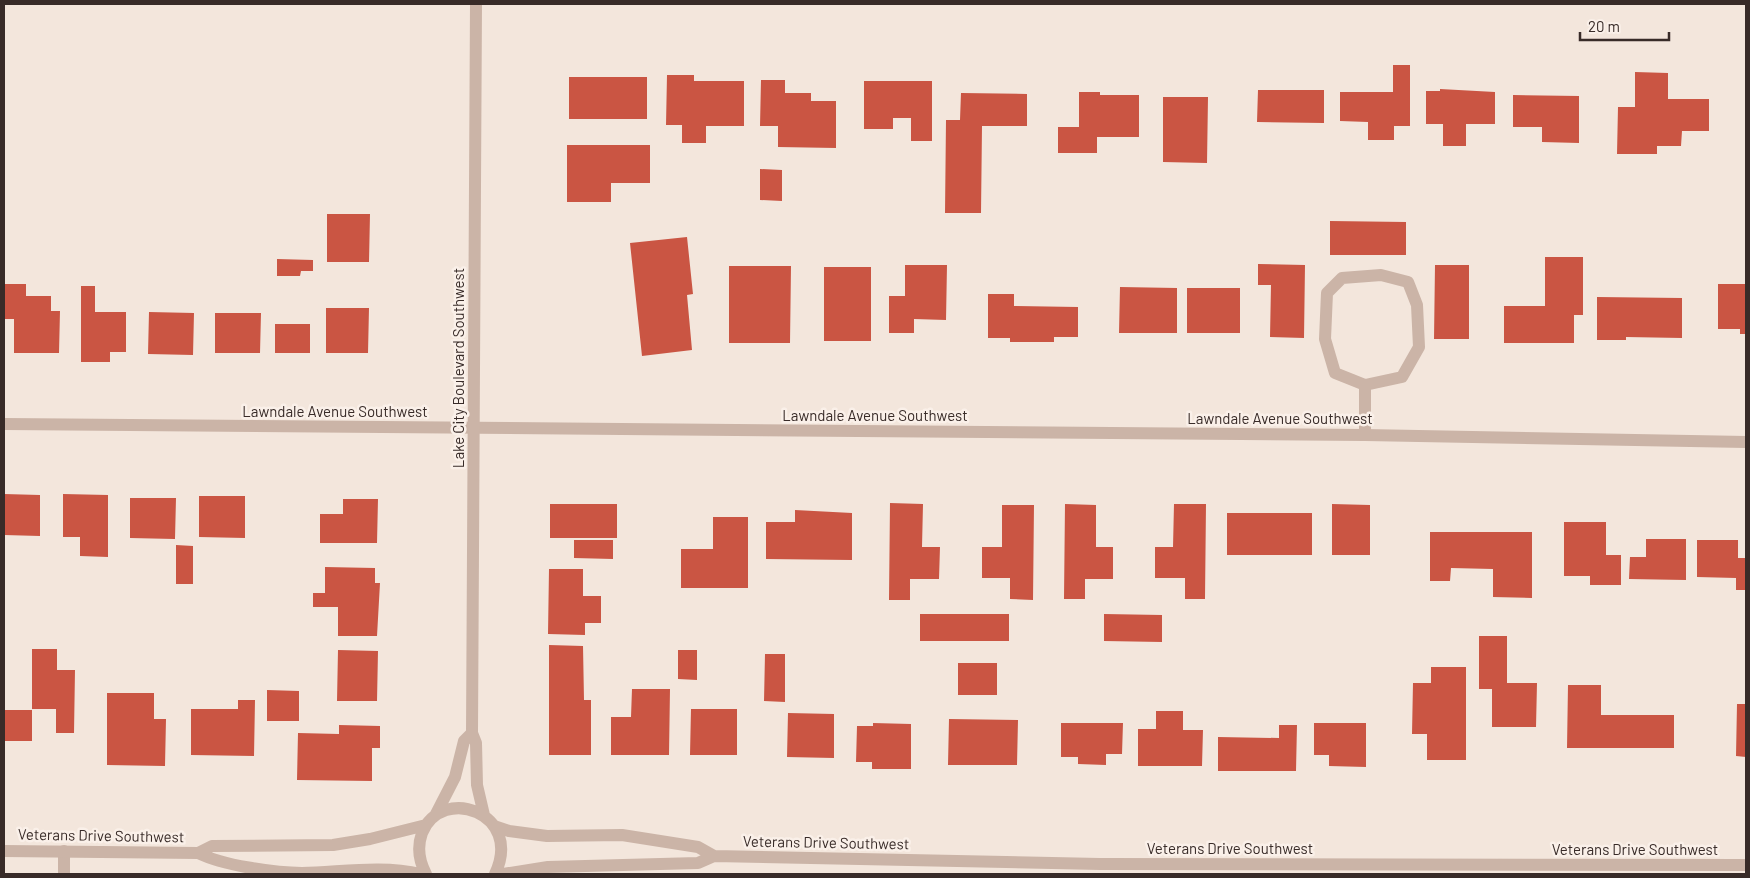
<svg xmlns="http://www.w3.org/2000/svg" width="1750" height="878" viewBox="0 0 1750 878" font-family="Barlow,sans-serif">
  <rect width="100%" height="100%" fill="#f3e6dc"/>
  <path fill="#ca5543" d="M 1393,65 L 1410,65 L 1410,126 L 1394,126 L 1394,140 L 1368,140 L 1368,122 L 1340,121 L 1340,92 L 1393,92 Z
    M 1635,72 L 1668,73 L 1668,99 L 1709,99 L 1709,131 L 1682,131 L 1681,146 L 1657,146 L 1657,154 L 1617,154 L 1618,107 L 1635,107 Z
    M 667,75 L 694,75 L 694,81 L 744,81 L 744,126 L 706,126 L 706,143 L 682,143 L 682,125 L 666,125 Z
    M 569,77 L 647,77 L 647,119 L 569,119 Z
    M 761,80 L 785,80 L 785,93 L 811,93 L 811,101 L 836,101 L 836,148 L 778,147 L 778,126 L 760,126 Z
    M 864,81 L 932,81 L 932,141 L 911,141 L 911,118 L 893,118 L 893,129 L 864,129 Z
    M 1440,89 L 1495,92 L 1495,124 L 1466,124 L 1466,146 L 1443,146 L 1443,124 L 1426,124 L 1426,91 L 1440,91 Z
    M 1258,90 L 1324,90 L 1324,123 L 1257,122 Z
    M 1079,92 L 1100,92 L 1100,95 L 1139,95 L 1139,137 L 1097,137 L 1097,153 L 1058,153 L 1058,127 L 1079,127 Z
    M 961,93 L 1027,94 L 1027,126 L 982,126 L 981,213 L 945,213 L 946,120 L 960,120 Z
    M 1513,95 L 1579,96 L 1579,143 L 1542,142 L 1542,127 L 1513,127 Z
    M 1163,97 L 1208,97 L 1207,163 L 1163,162 Z
    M 567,145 L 650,145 L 650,183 L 611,183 L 611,202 L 567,202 Z
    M 760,169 L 782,170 L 782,201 L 760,200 Z
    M 327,214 L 370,214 L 369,262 L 327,262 Z
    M 1330,221 L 1406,222 L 1406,255 L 1330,255 Z
    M 687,237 L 693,294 L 687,295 L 692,350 L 642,356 L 630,243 Z
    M 1545,257 L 1583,257 L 1583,315 L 1574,315 L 1574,343 L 1504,343 L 1504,306 L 1545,306 Z
    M 277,259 L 313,260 L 313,271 L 301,271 L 300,276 L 277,276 Z
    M 1258,264 L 1305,265 L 1304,338 L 1270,337 L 1271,285 L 1258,285 Z
    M 905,265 L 947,265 L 946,320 L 914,319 L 914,333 L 889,333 L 889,296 L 905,296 Z
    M 1435,265 L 1469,265 L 1469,339 L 1434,339 Z
    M 729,266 L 791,266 L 790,343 L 729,343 Z
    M 824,267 L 871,267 L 871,341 L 824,341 Z
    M 5,284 L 26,284 L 26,296 L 51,296 L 51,311 L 60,311 L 59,353 L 14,353 L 14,319 L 5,319 Z
    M 1718,284 L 1746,284 L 1746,334 L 1740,334 L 1740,329 L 1718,329 Z
    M 81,286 L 95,286 L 95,312 L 126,312 L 126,352 L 110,352 L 110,362 L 81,362 Z
    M 1120,287 L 1177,288 L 1177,333 L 1119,333 Z
    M 1187,288 L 1240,288 L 1240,333 L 1187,333 Z
    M 988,294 L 1014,294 L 1014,306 L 1078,307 L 1078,337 L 1054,337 L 1054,342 L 1010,342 L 1010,338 L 988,338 Z
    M 1597,297 L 1682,298 L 1682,338 L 1626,337 L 1626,340 L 1597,340 Z
    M 326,308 L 369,308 L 368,353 L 326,353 Z
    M 149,312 L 194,313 L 193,355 L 148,354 Z
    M 215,313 L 261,313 L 260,353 L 215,353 Z
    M 275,324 L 310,324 L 310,353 L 275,353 Z
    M 4,494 L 40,495 L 40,536 L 4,535 Z
    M 63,494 L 108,495 L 108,557 L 80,556 L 80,537 L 63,537 Z
    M 199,496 L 245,496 L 245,538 L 199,537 Z
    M 130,498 L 176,498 L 175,539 L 130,538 Z
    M 343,499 L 378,499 L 377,543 L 320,543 L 320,514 L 343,514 Z
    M 890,503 L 923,504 L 922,547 L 940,547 L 939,579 L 910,579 L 910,600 L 889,600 Z
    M 550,504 L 617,504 L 617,538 L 550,538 Z
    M 1065,504 L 1096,505 L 1096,547 L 1113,547 L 1113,579 L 1085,579 L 1085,599 L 1064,599 Z
    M 1174,504 L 1206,504 L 1205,599 L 1185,599 L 1185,578 L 1155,578 L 1155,547 L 1173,547 Z
    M 1332,504 L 1370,505 L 1370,555 L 1332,555 Z
    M 1002,505 L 1034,505 L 1033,600 L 1010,599 L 1010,578 L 982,578 L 982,547 L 1002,547 Z
    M 795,510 L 852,513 L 852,560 L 766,559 L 766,522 L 795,522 Z
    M 1227,513 L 1312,513 L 1312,555 L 1227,555 Z
    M 713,517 L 748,517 L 748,588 L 681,588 L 681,549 L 713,549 Z
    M 1564,522 L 1606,522 L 1606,555 L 1621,555 L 1621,585 L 1590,585 L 1590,576 L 1564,576 Z
    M 1430,532 L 1532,532 L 1532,598 L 1493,597 L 1493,569 L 1451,568 L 1450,581 L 1430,581 Z
    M 1646,539 L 1686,539 L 1686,580 L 1629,579 L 1630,557 L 1646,557 Z
    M 574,540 L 613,540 L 613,559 L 574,558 Z
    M 1697,540 L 1738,540 L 1738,558 L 1746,558 L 1746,590 L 1736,590 L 1736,578 L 1697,577 Z
    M 176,545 L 193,546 L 193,584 L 176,584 Z
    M 325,567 L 375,568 L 375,583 L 380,583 L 377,636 L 338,636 L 338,607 L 313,607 L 313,593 L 325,593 Z
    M 549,569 L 583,569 L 583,596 L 601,596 L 601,623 L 585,623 L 585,635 L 548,634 Z
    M 920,614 L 1009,614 L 1009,641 L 920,641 Z
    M 1104,614 L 1162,615 L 1162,642 L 1104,641 Z
    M 1479,636 L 1507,636 L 1507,683 L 1537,683 L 1536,727 L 1492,727 L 1492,689 L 1479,689 Z
    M 549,645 L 583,646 L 584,700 L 591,700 L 591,755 L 549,755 Z
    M 32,649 L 57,649 L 57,670 L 75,670 L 74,733 L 56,733 L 56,709 L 32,709 Z
    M 338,650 L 378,651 L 377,701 L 337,701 Z
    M 678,650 L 697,650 L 697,680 L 678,679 Z
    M 765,654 L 785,654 L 785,702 L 764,701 Z
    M 958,663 L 997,663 L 997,695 L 958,695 Z
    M 1431,667 L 1466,667 L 1466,760 L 1427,760 L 1427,734 L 1412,734 L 1413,683 L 1431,683 Z
    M 1568,685 L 1601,685 L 1601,715 L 1674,715 L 1674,748 L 1567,748 Z
    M 632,689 L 670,689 L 669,755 L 611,755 L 611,717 L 631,717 Z
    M 267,690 L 299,691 L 299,721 L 267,721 Z
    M 107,693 L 154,693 L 154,719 L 166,719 L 165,766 L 107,765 Z
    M 238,700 L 255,700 L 254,756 L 191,755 L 191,709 L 238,709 Z
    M 1737,704 L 1746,704 L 1746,757 L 1736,756 Z
    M 691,709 L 737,709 L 737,755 L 690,755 Z
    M 4,710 L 32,710 L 32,741 L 4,741 Z
    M 1156,711 L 1183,711 L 1183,730 L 1203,730 L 1202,766 L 1138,766 L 1138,729 L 1156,729 Z
    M 788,713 L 834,714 L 834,758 L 787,757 Z
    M 949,719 L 1018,720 L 1017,765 L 948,765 Z
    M 873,723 L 911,724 L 911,769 L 872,769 L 872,762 L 856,762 L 857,726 L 873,726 Z
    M 1061,723 L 1123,723 L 1122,754 L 1106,754 L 1106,765 L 1078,764 L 1078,757 L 1061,757 Z
    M 1314,723 L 1366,723 L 1366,767 L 1329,766 L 1329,755 L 1314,755 Z
    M 339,725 L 380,726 L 380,748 L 372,748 L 372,781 L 297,780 L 298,733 L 339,734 Z
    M 1279,725 L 1297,725 L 1296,771 L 1218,771 L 1218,737 L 1279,738 Z"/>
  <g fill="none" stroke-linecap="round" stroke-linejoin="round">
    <path stroke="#cbb4a7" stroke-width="12" d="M 1365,435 L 1365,385 L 1335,373 L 1325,339 L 1327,293 L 1342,278 L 1381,275 L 1408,282 L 1417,305 L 1419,347 L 1402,377 L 1365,385"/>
    <path stroke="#cbb4a7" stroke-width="12" d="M 4,424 L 1365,435 L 1746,442
      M 64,851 L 64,874"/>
    <path stroke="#cbb4a7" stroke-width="12" d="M 476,4 L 472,733 L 476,743 L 477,785 L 484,815
      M 436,814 L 455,777 L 464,741 L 472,733
      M 494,826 L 509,831 L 547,836 L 622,835 L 698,847 L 714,856
      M 4,851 L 198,853 L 212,846 L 333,845 L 370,839 L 426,825
      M 198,853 C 222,865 274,873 302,873 C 343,872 381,865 421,874
      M 426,874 C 419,861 417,847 422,833 C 442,784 524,813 495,874
      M 503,874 L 548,867 L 698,863 L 714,856 L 1100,864 L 1746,865"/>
  </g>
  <g text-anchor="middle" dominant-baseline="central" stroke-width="5" stroke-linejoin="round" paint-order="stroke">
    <g font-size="15" fill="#382b28" stroke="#faf0e9">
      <text transform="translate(458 368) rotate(-90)">Lake City Boulevard Southwest</text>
      <text x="335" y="411">Lawndale Avenue Southwest</text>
      <text x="875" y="415">Lawndale Avenue Southwest</text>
      <text x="1280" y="418">Lawndale Avenue Southwest</text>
      <text transform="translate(101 835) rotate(1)">Veterans Drive Southwest</text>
      <text transform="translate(826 842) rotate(1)">Veterans Drive Southwest</text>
      <text x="1230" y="848">Veterans Drive Southwest</text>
      <text x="1635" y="849">Veterans Drive Southwest</text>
    </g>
  </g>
  <rect width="1750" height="878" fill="none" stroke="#382b28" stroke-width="10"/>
  <path d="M1580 32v8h89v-8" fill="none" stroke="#382b28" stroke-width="2.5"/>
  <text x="1588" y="32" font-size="15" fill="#382b28" stroke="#faf0e9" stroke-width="4" paint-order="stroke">20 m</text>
</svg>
